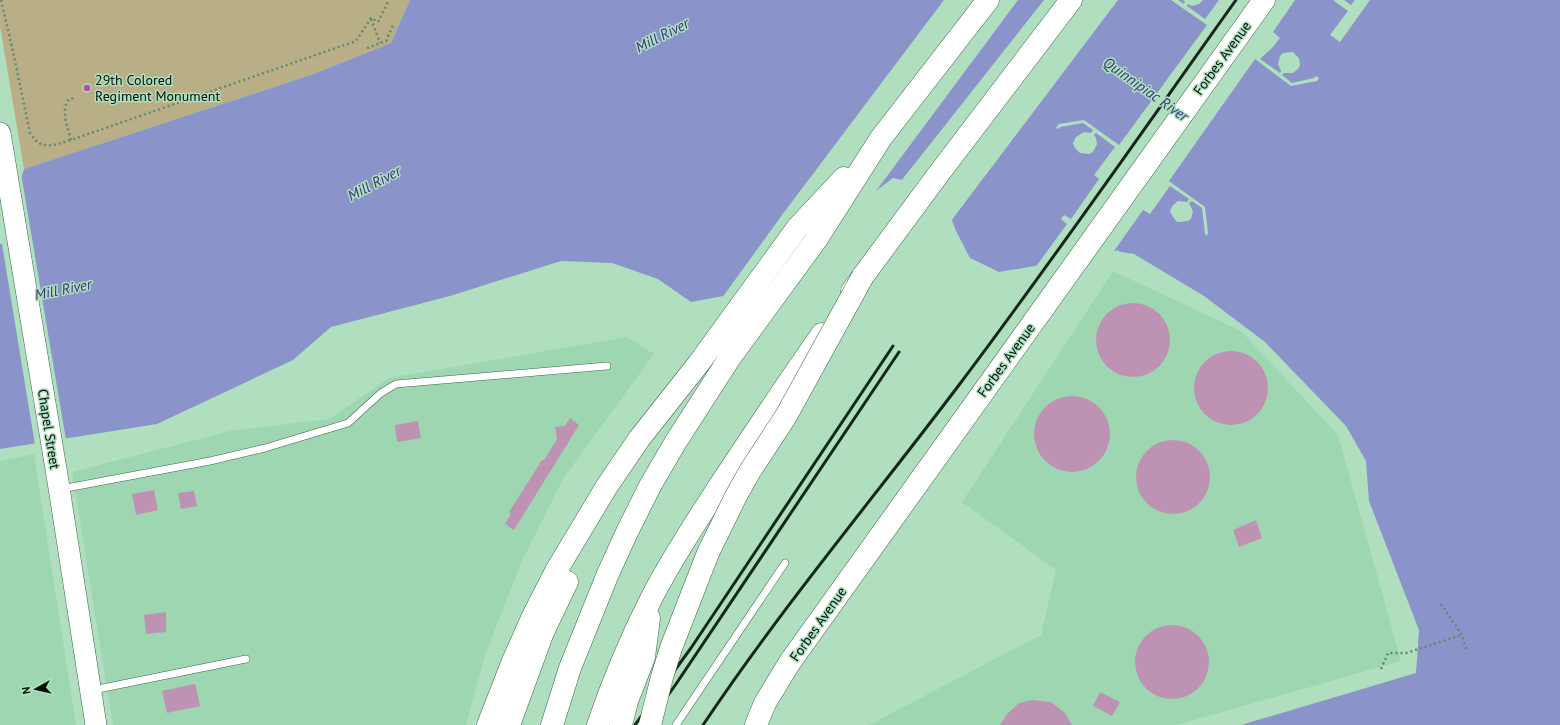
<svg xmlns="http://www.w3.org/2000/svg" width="1560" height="725" viewBox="0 0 1560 725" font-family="'PT Sans',sans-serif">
  <rect width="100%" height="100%" fill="#afdfbf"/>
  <path fill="#9fd6b2" d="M 1113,271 L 1241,331 L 1338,435 L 1401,661 L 1177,725 L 869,725 L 1041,635 L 1056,570 L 962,502 Z
    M 627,337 L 654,354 L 563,479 L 522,561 L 485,655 L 466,725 L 113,725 L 72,472 L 230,431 L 329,419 L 389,378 Z
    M 34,454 L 37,474 L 76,725 L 0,725 L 0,461 Z"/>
  <path fill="#b9af86" d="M 0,0 L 410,0 L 391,43 L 311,75 L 24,169 L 0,26 Z"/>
  <path fill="#8a94ca" d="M 410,0 L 1560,0 L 1560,725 L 1241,725 L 1416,673 L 1419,630 L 1369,501 L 1366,461 L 1346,426 L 1265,342 L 1204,296 L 1134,254 L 1085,246 L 1035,266 L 999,272 L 970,258 L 956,231 L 947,207 L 921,184 L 893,178 L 739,293 L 691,302 L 658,279 L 612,263 L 561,261 L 450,296 L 331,327 L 293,360 L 157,424 L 0,449 L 0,244 L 2,244 L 24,169 L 311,75 L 391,43 Z"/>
  <path fill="#afdfbf" d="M 944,0 L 1018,0 L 873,195 L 741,295 L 722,298 L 782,215 Z
    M 1044,0 L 1118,0 L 951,221 L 946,208 L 920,186 L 901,181 Z
    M 1171,0 L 1178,0 L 1184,4 L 1185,2 L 1183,0 L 1203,0 L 1199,4 L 1192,6 L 1188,4 L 1187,6 L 1205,19 L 1219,0 L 1295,0 L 1273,32 L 1280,38 L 1273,47 L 1260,59 L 1280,73 L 1281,71 L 1278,64 L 1280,56 L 1283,53 L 1293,52 L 1299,58 L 1300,65 L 1298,69 L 1293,73 L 1284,73 L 1282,75 L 1292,83 L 1314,78 L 1316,76 L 1319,78 L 1317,81 L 1291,86 L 1255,59 L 1169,181 L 1205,207 L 1208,233 L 1207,236 L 1205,234 L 1202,208 L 1192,201 L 1189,203 L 1193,211 L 1191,219 L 1188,221 L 1180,222 L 1177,222 L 1173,217 L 1170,211 L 1173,205 L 1178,201 L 1187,202 L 1189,199 L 1170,186 L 1150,214 L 1143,210 L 1114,251 L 1115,252 L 1117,250 L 1123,254 L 1085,248 L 1035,268 L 1067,224 L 1061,219 L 1064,215 L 1071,219 L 1099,179 L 1094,175 L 1115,147 L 1096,133 L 1094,135 L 1096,138 L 1097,144 L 1093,152 L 1089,154 L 1080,153 L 1075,148 L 1073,143 L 1076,137 L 1084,132 L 1091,133 L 1093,130 L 1083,123 L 1060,127 L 1058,129 L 1056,128 L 1059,124 L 1084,120 L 1119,145 L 1207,25 Z
    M 1333,0 L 1344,0 L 1351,5 L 1355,0 L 1370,0 L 1340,42 L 1330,35 L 1348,11 Z
    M 21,173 L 66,440 L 35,445 L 1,238 Z"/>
  <path fill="#bd92b2" d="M1096 340a37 37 0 1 1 74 0a37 37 0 1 1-74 0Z
    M1194 388a37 37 0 1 1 74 0a37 37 0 1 1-74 0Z
    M1034 434a38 38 0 1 1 76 0a38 38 0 1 1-76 0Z
    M 570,418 L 579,425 L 514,530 L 505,524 L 511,514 L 509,512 L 542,460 L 544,460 L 557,439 L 555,427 L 565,426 Z
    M 418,421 L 421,438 L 397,442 L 395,425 Z
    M1136 477a37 37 0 1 1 74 0a37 37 0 1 1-74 0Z
    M 154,490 L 158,510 L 136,515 L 132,494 Z
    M 194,491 L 197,506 L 181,509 L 178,493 Z
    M 1256,520 L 1262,538 L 1239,547 L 1233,530 Z
    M 166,612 L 166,632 L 146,634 L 144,615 Z
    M1135 662a37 37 0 1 1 74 0a37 37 0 1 1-74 0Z
    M 195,684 L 200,706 L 167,713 L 162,691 Z
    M 1100,692 L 1120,702 L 1112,716 L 1093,706 Z
    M 1033,700 L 1051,702 L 1065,713 L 1072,725 L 1000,725 L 1007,714 L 1019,703 Z"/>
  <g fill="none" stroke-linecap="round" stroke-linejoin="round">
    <defs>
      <path id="service" d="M 61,489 L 210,461 L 265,448 L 348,423 L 381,393 L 396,384 L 607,366
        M 93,690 L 246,659
        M 676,725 L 785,563"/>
      <path id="secondary" d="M 0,133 L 57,475 L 96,725"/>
      <path id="primary" d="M 756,725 L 765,703 L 790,662 L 1264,0"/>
      <path id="motorway" d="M 852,291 L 937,176 L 1071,0
        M 488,725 L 513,661 L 533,616 L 556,571 L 607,486 L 639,439 L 699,363 L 798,227 L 844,178
        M 509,725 L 543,632 L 567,582
        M 552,725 L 570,668 L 607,576 L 627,532 L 650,486 L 675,443 L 729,359 L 816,240 L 881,138 L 988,0
        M 598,725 C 613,681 631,638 652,597 C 672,558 696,522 720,485 C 753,435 787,384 822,334
        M 621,725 L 627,701 L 644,657 L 649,618"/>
    </defs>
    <use href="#service" stroke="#3a664b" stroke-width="8"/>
    <use href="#secondary" stroke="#3a664b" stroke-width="22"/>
    <use href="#primary" stroke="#3a664b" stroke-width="23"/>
    <use href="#motorway" stroke="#3a664b" stroke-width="23"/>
    <path stroke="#648670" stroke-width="2.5" stroke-dasharray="2 3" stroke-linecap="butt" d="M 1,0 L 12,47 L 30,133 C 42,152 53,145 71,140 L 356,41 L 371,18 L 378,22 L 389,0
      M 371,19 L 380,43
      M 367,48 L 386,41 L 393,25
      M 71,140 C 68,128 60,110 69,99 L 75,98
      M 1441,604 L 1462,635 L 1467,652
      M 1381,669 L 1388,653 L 1406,653 L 1462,635"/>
    <use href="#service" stroke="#fff" stroke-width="7"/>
    <use href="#secondary" stroke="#fff" stroke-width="21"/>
    <use href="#primary" stroke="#fff" stroke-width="22"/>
    <use href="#motorway" stroke="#fff" stroke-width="22"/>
    <path stroke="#13271a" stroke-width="3" d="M 635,725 L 691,648 L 893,346
      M 647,725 L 676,684 L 899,352
      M 703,725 C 782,607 873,499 959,385 C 1054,259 1144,129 1236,0"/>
    <defs>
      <path id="motorway-bridge" d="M 650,725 L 662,677 L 671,648 L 708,553 L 736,496 L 750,471 L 786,416 L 863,276"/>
    </defs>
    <use href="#motorway-bridge" stroke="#3a664b" stroke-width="23" stroke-linecap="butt"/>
    <use href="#motorway-bridge" stroke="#fff" stroke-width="22"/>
  </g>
  <circle fill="#ba49a5" stroke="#afdfbf" stroke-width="1.5" cx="87" cy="88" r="4"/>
  <g text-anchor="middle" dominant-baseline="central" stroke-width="3" stroke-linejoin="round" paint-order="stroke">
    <g font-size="14" fill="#021208" stroke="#afdfbf">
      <text transform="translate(1222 58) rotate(-54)">Forbes Avenue</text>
      <text transform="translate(1006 360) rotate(-54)">Forbes Avenue</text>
      <text transform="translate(49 429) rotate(81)">Chapel Street</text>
      <text transform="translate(818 624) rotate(-55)">Forbes Avenue</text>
    </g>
    <g font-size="14" fill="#021208" stroke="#afdfbf" text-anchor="start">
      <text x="95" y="80">29th Colored<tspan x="95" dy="16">Regiment Monument</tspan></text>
    </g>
    <g font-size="15" font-style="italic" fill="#33397a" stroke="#afdfbf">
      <text transform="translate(662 35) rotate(-27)">Mill River</text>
      <text transform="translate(1146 89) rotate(35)">Quinnipiac River</text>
      <text transform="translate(374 183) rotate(-28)">Mill River</text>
      <text transform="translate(63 289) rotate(-11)">Mill River</text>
    </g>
  </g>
  <g transform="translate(36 689) rotate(262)" stroke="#afdfbf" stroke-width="3" paint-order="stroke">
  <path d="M0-3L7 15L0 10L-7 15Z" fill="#021208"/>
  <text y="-6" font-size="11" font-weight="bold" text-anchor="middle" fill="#021208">N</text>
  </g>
</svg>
